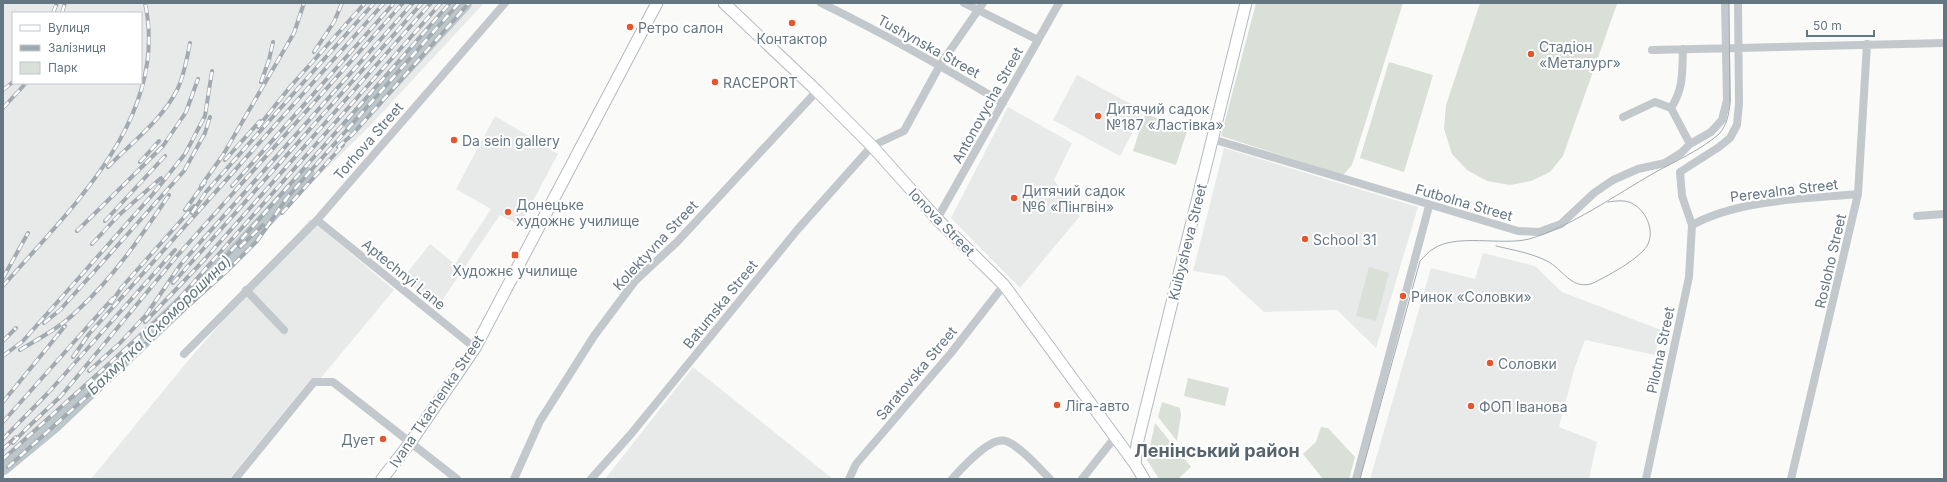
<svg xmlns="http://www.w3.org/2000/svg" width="1947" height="482" viewBox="0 0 1947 482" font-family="Inter,sans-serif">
  <rect width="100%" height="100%" fill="#fafaf8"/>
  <path fill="#e8e9e9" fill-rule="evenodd" d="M 3,3 L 484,3 L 368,128 L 76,414 L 3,475 ZM 13,13 L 141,13 L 141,83 L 13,83 Z
    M 1077,75 L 1144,111 L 1120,156 L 1053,120 Z
    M 1008,107 L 1072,143 L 1054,180 L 1080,216 L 1020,288 L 951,218 Z
    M 495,116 L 558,154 L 520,225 L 500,215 L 437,308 L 403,278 L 430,244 L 455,264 L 491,209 L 456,189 Z
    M 1224,148 L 1418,207 L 1376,348 L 1337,310 L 1264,312 L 1225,276 L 1193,271 Z
    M 310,219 L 394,290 L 320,379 L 311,379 L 229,479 L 91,479 L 187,362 Z
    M 1483,253 L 1535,266 L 1562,292 L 1661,330 L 1655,355 L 1585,340 L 1574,370 L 1559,427 L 1597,442 L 1589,479 L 1370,479 L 1431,268 L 1475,279 Z
    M 693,367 L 833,479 L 605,479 Z"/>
  <path fill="#dadfd7" d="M 1256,3 L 1403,3 L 1352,165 L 1343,175 L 1221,136 Z
    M 1480,3 L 1617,4 L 1563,156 L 1550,172 L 1531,181 L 1510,185 L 1487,181 L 1467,170 L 1452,154 L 1444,129 L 1446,105 Z
    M 1389,62 L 1433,75 L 1404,172 L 1360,158 Z
    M 1145,114 L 1188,128 L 1176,165 L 1133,151 Z
    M 1369,267 L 1389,273 L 1376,321 L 1356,316 Z
    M 1188,378 L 1229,388 L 1225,406 L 1184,396 Z
    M 1162,402 L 1180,408 L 1181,415 L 1177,441 L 1158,417 Z
    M 1155,423 L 1191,467 L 1178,479 L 1159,479 L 1147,460 Z
    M 1321,427 L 1328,428 L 1355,457 L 1349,479 L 1323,479 L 1303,454 L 1316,442 Z"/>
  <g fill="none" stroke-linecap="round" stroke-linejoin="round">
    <path stroke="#bbc7cb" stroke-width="16" d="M 352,125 L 464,3
      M 3,467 L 55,424 L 227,261 L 307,175"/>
    <defs>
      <path id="secondary" d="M 724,3 L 817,91 L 872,146 L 937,219 L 1004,285 L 1135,464
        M 382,479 L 410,443 L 475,348 L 657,3
        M 1144,479 L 1135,464 L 1137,444 L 1246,3"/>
    </defs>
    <use href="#secondary" stroke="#b3babf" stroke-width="13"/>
    <path stroke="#c3c8cc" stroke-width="8" d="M 821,3 C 883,33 943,67 1003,103
      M 964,3 L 1038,40
      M 1652,50 L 1944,43
      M 1671,108 C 1684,88 1682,72 1683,49
      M 1623,117 L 1655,102 L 1671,108 L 1690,144
      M 1212,139 L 1518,231 L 1539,232 L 1561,224 L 1594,193 L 1613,180 L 1638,169 L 1665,163 L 1681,153 L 1690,144 L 1711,132 L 1722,120 L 1727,100 L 1725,3
      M 1917,216 L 1944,214
      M 937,219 L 1059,3
      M 317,220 L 475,348
      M 1692,225 C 1740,199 1805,199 1858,194
      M 246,290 L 284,330
      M 184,354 L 317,220 L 505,3
      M 235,479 L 314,382 L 333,382 L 457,479
      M 514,479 L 540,421 L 594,336 L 635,281 L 677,242 L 817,91
      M 591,479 L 631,434 L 798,229 L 872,146 L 904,131 L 940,65 L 983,3
      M 849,479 L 856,464 L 951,353 L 1004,285
      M 952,479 C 962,468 990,436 1006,441 C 1020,446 1039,468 1050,479
      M 1082,479 L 1116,436
      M 1356,479 L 1429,206
      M 1646,479 L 1689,277 L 1692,225 L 1682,196 L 1680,172 L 1719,147 L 1730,138 L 1737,125 L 1739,103 L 1738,3
      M 1791,479 L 1858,194 L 1867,44"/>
    <use href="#secondary" stroke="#fff" stroke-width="11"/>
    <path stroke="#a2aab0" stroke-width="1" d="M 1496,246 C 1513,250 1531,253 1547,261 C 1563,269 1570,289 1591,284 C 1606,277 1639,259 1647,246 C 1656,230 1645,208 1629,202 C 1622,200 1615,201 1608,202
      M 1360,479 L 1420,261 C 1424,257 1428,252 1433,249 C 1456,233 1502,246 1529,239 C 1569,228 1617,194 1654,173 C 1675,161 1701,150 1719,134 C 1727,125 1729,114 1730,103 L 1729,3"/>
    <defs>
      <path id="rail" d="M 53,13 L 57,3
        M 62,13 L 65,3
        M 314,52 L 334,22 L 342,3
        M 261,82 L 269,60 L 273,42
        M 3,90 L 13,82
        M 3,108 L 26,83
        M 258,127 L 290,87 L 365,3
        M 338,147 L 353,134 L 469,3
        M 225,160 L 260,121
        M 140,162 L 159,141
        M 108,167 C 131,143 162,120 177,90 C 184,76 187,58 190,43
        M 201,186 L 223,155 L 294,33 L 304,3
        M 232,186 L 394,3
        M 284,201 L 459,3
        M 185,210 L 205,182
        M 192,213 L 206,192 L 374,3
        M 282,213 L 343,145
        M 105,221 L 165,156
        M 77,231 L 163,146 L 186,112 L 198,79
        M 92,244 L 119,215 L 161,178
        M 240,247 L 263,225
        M 3,278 L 28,233
        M 173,283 L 422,3
        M 197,285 L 217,267 L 450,3
        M 3,286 C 71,208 170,117 145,3
        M 111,303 L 122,287 L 194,206
        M 145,322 L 205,259 L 431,3
        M 44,323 L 60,310 L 184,171 L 205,133 L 210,117
        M 3,341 L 16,328
        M 20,350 C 40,338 61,327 78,310 C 114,277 142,235 169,195
        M 3,356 L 23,341 L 153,194 L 185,154 L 205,116 L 212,71
        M 73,357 L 89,334 L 384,3
        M 89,371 L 120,343 L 146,315 L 181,264 L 413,3
        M 3,402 L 65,326
        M 3,422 L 113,298
        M 3,439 L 48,393 L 175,250
        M 13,443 L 25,430 L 61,396 L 177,256 L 403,3
        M 3,449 L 16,437
        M 3,459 L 170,309 L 441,3
        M 8,467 L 227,271 L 257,241 L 287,198"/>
    </defs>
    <use href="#rail" stroke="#a2aab0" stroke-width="4"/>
    <use href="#rail" stroke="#fff" stroke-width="2.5" stroke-dasharray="8" stroke-linecap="butt"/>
  </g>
  <g fill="#e4572e" stroke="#fff" stroke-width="1.5">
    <circle cx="792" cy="23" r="4"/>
    <circle cx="630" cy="27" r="4"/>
    <circle cx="1531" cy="54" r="4"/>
    <circle cx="715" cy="82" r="4"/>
    <circle cx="1098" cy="116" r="4"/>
    <circle cx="454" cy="140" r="4"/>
    <circle cx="1014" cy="198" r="4"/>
    <circle cx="508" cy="212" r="4"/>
    <circle cx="1305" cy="239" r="4"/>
    <rect x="511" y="251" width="8" height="8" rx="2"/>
    <circle cx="1403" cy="296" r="4"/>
    <circle cx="1490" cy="363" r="4"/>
    <circle cx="1057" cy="405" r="4"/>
    <circle cx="1471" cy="406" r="4"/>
    <circle cx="383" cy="439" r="4"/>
  </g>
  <g text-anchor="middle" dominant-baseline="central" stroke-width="4" stroke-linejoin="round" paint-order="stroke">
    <g font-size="14" fill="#657683" stroke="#fff" text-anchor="start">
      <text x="638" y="27">Ретро салон</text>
      <text x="792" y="38" text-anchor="middle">Контактор</text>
      <text x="1539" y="46">Стадіон<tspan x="1539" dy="16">«Металург»</tspan></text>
      <text x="723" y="82">RACEPORT</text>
      <text x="1106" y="108">Дитячий садок<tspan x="1106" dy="16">№187 «Ластівка»</tspan></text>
      <text x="462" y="140">Da sein gallery</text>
      <text x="1022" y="190">Дитячий садок<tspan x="1022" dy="16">№6 «Пінгвін»</tspan></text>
      <text x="516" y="204">Донецьке<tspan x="516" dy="16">художнє училище</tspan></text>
      <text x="1313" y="239">School 31</text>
      <text x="515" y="270" text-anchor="middle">Художнє училище</text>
      <text x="1411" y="296">Ринок «Соловки»</text>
      <text x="1498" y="363">Соловки</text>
      <text x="1065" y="405">Ліга-авто</text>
      <text x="1479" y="406">ФОП Іванова</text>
      <text x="375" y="439" text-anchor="end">Дует</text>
    </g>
    <g font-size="14" fill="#657683" stroke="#fff">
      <text transform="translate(929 46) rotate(29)">Tushynska Street</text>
      <text transform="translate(987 105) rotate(-61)">Antonovycha Street</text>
      <text transform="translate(368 141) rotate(-49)">Torhova Street</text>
      <text transform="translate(1784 190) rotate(-7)">Perevalna Street</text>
      <text transform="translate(1464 202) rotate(16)">Futbolna Street</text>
      <text transform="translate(942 222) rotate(46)">Ionova Street</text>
      <text transform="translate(1187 242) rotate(-76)">Kuibysheva Street</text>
      <text transform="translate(655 245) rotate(-47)">Kolektyvna Street</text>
      <text transform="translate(1830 261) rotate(-77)">Rosloho Street</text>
      <text transform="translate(404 274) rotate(39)">Aptechnyi Lane</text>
      <text transform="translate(720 304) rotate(-51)">Batumska Street</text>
      <text transform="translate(1660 350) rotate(-78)">Pilotna Street</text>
      <text transform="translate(916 373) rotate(-50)">Saratovska Street</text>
      <text transform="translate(436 401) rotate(-56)">Ivana Tkachenka Street</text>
    </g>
    <g font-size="15" font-style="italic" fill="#60757c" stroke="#fff">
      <text transform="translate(159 325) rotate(-44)">Бахмутка (Скоморошина)</text>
    </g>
    <g font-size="18" font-weight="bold" fill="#57646e" stroke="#fff">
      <text x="1217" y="450">Ленінський район</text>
    </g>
  </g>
  <rect width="1947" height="482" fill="none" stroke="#657683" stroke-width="8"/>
  <rect x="12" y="12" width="130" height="72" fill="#ffffff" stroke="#c1c8cd"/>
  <rect x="20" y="25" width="20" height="6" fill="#ffffff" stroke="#c1c8cd"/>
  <text x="48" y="32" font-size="12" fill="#657683">Вулиця</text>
  <rect x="20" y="45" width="20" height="6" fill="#a2aab0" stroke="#c1c8cd"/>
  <text x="48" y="52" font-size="12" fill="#657683">Залізниця</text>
  <rect x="20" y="62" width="20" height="12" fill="#dadfd7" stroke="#c1c8cd"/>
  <text x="48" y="72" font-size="12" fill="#657683">Парк</text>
  <path d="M1807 30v6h67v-6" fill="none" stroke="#657683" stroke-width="2"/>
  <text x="1813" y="30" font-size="12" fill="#657683" stroke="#ffffff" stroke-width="3" paint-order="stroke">50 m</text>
</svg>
